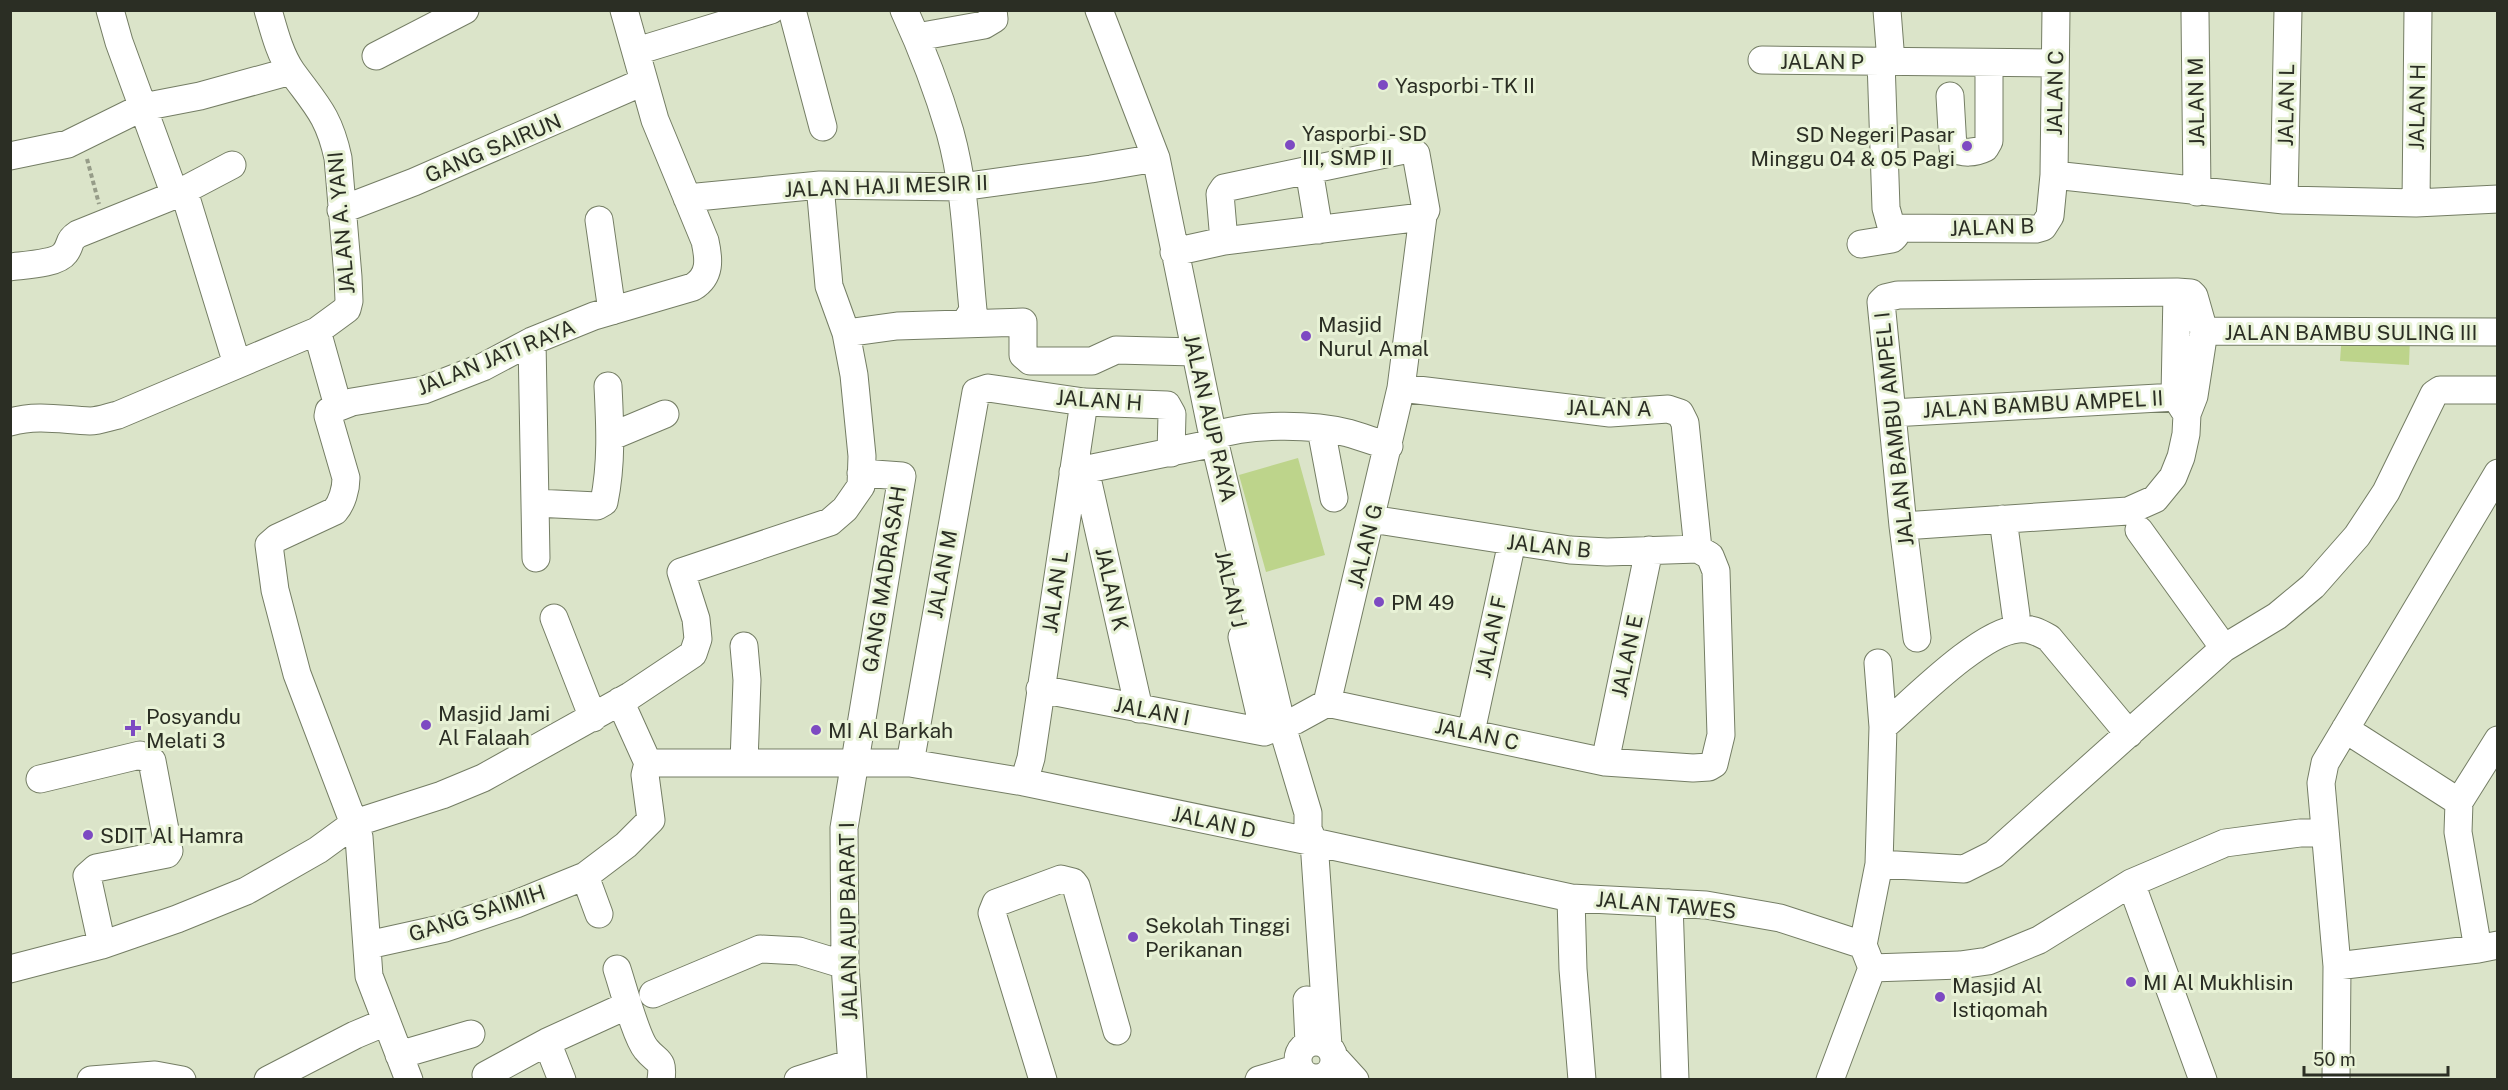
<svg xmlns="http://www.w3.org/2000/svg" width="2508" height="1090" viewBox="0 0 2508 1090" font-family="'Public Sans',sans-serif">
  <rect width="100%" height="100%" fill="#dbe4c9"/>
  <path fill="#bdd48b" d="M 2342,333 L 2410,337 L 2409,365 L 2340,361 Z
    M 1298,458 L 1325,555 L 1266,572 L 1239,475 Z"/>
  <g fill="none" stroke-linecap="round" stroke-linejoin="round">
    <defs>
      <path id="minor" d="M 110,10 L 119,42 L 175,195
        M 792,10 L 823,127
        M 904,10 C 922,49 938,91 950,132 C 966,189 967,251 973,310 L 965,323
        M 1099,10 L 1156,158 L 1211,427 L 1282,726 L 1308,813 L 1308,829 L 1314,843 L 1315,856 L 1328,1046
        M 1887,10 L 1891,62
        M 2195,13 L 2197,192
        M 917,37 L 984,25 L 994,19 L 993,10
        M 637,51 L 771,10
        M 376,56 L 465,10
        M 1762,60 L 2055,63
        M 1881,61 L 1886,208 L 1891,226 L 1895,228 L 2036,229 L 2043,227 L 2050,216 L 2054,175 L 2056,10
        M 1950,96 L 1953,148 C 1963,154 1975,153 1985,148 L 1989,141 L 1989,63
        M 10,156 L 68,144 L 143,107 L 200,96 L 291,71
        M 1309,170 L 1319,230
        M 2054,175 L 2284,200 L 2416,203 L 2498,199
        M 184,191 L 237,364
        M 687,198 L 820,185 L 961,187 L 1091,169 L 1156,158
        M 2284,200 L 2288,10
        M 2416,203 L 2418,10
        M 341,210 L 414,182 L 643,82
        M 599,220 L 612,311
        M 1861,244 L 1892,239 L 1895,236 L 1895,228
        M 1174,252 L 1224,241 L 1422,217 L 1426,210 L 1416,154 L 1409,149 L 1224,188 L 1220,194 L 1224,241
        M 10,267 C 24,265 57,264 65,253 C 72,244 67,241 78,234 L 175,195 L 232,165
        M 2177,292 L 2175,396 L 2184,410
        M 317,331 L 338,406
        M 2204,331 L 2498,332
        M 846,333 L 897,326 L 1023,322 L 1023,355 L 1030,361 L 1092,361 L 1116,350 L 1195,352
        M 532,341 L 536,558
        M 1401,388 L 1610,413 L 1668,409 L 1680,413 L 1685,423 L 1698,549
        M 1892,413 L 2194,396
        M 10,422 C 38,414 63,420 90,421 C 99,421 109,417 118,415 L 317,331 L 347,309 L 349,301 L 348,277 L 338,158 C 329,116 316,105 292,72 C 280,55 274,31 268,10
        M 1321,429 L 1334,498
        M 1213,436 C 1249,423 1312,424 1348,433 C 1362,437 1375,442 1389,446
        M 610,437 L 665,414
        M 1085,469 L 1139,709
        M 1073,472 L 1215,443
        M 535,503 L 597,506 L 604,502 C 612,464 610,425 608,386
        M 2003,519 L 2016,615
        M 1903,526 L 2128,511 L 2155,499 L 2173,477 L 2181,457 L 2186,434 L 2187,414 L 2194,396 L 2204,331 L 2194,296 L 2191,293 L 2177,292 L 1898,295 L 1885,298 L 1881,302 L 1903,526 L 1917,638
        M 2139,530 L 2224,648
        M 554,618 L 593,718
        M 1242,637 L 1264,732
        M 744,646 L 747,680 L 744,762
        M 1040,689 L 1264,732 L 1296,720 L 1327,703 L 1605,762 L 1693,768 L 1709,767 L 1714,764 L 1721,735 L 1716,571 L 1710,556 L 1698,549 L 1607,552 L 1570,550 L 1371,519
        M 620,701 L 648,763
        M 1327,703 L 1401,388 L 1423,216
        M 1883,727 C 1912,702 1980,632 2018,629 C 2030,628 2038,632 2049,638 L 2129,734
        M 2345,729 L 2459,802
        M 1471,732 L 1512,542
        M 1605,762 L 1649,550
        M 648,763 L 910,763 L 1024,782 L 1323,844 L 1571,898 L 1706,905 L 1780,918 L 1863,945
        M 910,763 L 976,392 L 988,388 L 1084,402 L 1167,405 L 1172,414 L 1171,453
        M 40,779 L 140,755 L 152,761 L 169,851 L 167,854 L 96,868 L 87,876 L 102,945
        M 1024,782 L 1031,758 L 1084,402
        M 1879,864 L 1964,869 L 1994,854 L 2224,648 L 2277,616 L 2313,586 L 2357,536 L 2386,492 L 2434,394 L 2440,390 L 2498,390
        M 585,876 L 599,914
        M 2131,883 L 2203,1080
        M 1571,898 L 1573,969 L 1582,1080
        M 1669,903 L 1675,1080
        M 368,945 L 445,928 L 516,904 L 585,876 L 626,845 L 651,820 L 645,775 L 648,763
        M 2478,949 L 2458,832 L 2459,802 L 2498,740
        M 2337,966 L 2478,949 L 2498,945
        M 1872,968 L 1960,965 L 1988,961 L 2039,940 L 2131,883 L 2225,843 L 2300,833 L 2325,833
        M 10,969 L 102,945 L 177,919 L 246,891 L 318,850 L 355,823 L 442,795 L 483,778 L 630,696 L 693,654 L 698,639 L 696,619 L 681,572 L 830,522 L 845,509 L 861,486 L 862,456 L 854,375 L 846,333 L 829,286 L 820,185
        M 617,969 C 623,987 636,1037 646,1049 C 657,1063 664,1058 661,1080
        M 653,994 L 760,949 L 799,951 L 845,965
        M 1307,1000 L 1309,1043
        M1298 1060a18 18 0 1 1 36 0a18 18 0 1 1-36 0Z
        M 547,1042 L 562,1080
        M 399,1055 L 471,1034
        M 1334,1057 L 1355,1080
        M 486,1075 L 547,1042 L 628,1005
        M 91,1080 L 155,1075 L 182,1080
        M 268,1080 L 355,1035 L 386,1022
        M 409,1080 L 369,976 L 359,837 L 297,674 L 275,590 L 269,545 L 277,538 L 335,511 C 342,503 346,489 346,478 L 328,416 L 329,411 L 352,402 L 424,390 L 483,367 L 532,341 L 594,316 L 693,287 C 711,276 709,259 705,241 L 655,120 L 624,10
        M 798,1080 L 851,1063
        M 853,1080 L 845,965 L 844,828 L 902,476 L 861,473
        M 1043,1080 L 992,913 L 996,903 L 1061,879 L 1073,882 L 1076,886 L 1117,1031
        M 1259,1080 L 1299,1068
        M 1830,1080 L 1872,968 L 1863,945 L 1879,864 L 1883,727 L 1878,663
        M 2336,1080 L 2337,966 L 2321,783 L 2325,763 L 2498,473"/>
    </defs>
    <use href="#minor" stroke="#747d64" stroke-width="29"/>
    <path stroke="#969c88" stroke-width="4" stroke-dasharray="4.5 3" stroke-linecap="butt" d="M 87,159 L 99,204"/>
    <use href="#minor" stroke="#fff" stroke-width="27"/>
  </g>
  <g fill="#7d4ac2" stroke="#e8f2d6" stroke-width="2">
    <circle cx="1383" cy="85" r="6"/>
    <circle cx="1290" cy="145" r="6"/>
    <circle cx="1967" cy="146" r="6"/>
    <circle cx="1306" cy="336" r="6"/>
    <circle cx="1379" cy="602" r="6"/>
    <circle cx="426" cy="725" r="6"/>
    <path d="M130 719h6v6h6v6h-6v6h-6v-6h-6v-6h6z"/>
    <circle cx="816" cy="730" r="6"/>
    <circle cx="88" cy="835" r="6"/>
    <circle cx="1133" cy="937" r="6"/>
    <circle cx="2131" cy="982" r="6"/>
    <circle cx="1940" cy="997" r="6"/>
  </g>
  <g text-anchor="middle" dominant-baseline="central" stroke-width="6" stroke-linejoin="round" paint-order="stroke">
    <g font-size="21" fill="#2b2e24" stroke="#e8f2d6">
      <text x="1822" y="61">JALAN P</text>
      <text transform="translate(2055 93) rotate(-89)">JALAN C</text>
      <text transform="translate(2196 102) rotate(-91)">JALAN M</text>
      <text transform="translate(2286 105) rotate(-89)">JALAN L</text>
      <text transform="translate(2417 107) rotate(-89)">JALAN H</text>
      <text transform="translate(493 148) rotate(-23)">GANG SAIRUN</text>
      <text transform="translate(886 186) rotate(-2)">JALAN HAJI MESIR II</text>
      <text transform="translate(341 223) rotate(-95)">JALAN A. YANI</text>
      <text transform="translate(1992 227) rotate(-2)">JALAN B</text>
      <text x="2351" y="332">JALAN BAMBU SULING III</text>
      <text transform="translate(496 357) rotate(-22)">JALAN JATI RAYA</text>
      <text transform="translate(1099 400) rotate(4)">JALAN H</text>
      <text transform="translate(2043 404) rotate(-3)">JALAN BAMBU AMPEL II</text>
      <text transform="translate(1609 408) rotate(1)">JALAN A</text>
      <text transform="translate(1210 418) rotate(77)">JALAN AUP RAYA</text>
      <text transform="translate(1894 429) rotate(-96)">JALAN BAMBU AMPEL I</text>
      <text transform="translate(1365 546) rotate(-76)">JALAN G</text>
      <text transform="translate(1549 546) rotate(6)">JALAN B</text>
      <text transform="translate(942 574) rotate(-80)">JALAN M</text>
      <text transform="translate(884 579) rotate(-81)">GANG MADRASAH</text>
      <text transform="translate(1112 589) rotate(77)">JALAN K</text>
      <text transform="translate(1231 589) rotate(77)">JALAN J</text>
      <text transform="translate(1055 592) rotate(-82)">JALAN L</text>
      <text transform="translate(1491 637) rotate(-78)">JALAN F</text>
      <text transform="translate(1627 656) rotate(-78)">JALAN E</text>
      <text transform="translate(1152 711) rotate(11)">JALAN I</text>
      <text transform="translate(1477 734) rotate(12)">JALAN C</text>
      <text transform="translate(1214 822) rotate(12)">JALAN D</text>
      <text transform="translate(1666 905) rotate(5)">JALAN TAWES</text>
      <text transform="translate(477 913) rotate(-18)">GANG SAIMIH</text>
      <text transform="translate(848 921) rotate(-91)">JALAN AUP BARAT I</text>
    </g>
    <g font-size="21" fill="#2b2e24" stroke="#e8f2d6" text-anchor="start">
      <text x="1395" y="85">Yasporbi - TK II</text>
      <text x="1302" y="133">Yasporbi - SD<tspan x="1302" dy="24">III, SMP II</tspan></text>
      <text x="1955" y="134" text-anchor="end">SD Negeri Pasar<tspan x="1955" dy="24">Minggu 04 &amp; 05 Pagi</tspan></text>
      <text x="1318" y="324">Masjid<tspan x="1318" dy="24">Nurul Amal</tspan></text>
      <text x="1391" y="602">PM 49</text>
      <text x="438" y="713">Masjid Jami<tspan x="438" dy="24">Al Falaah</tspan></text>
      <text x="146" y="716">Posyandu<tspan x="146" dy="24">Melati 3</tspan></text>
      <text x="828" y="730">MI Al Barkah</text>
      <text x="100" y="835">SDIT Al Hamra</text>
      <text x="1145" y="925">Sekolah Tinggi<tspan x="1145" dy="24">Perikanan</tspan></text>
      <text x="2143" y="982">MI Al Mukhlisin</text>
      <text x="1952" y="985">Masjid Al<tspan x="1952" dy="24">Istiqomah</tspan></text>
    </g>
  </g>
  <rect width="2508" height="1090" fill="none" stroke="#2b2e24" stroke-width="24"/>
  <path d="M2304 1066v9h144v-9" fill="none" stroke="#2b2e24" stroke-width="3"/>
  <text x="2313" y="1066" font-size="18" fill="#2b2e24" stroke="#e8f2d6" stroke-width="4.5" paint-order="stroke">50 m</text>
</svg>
